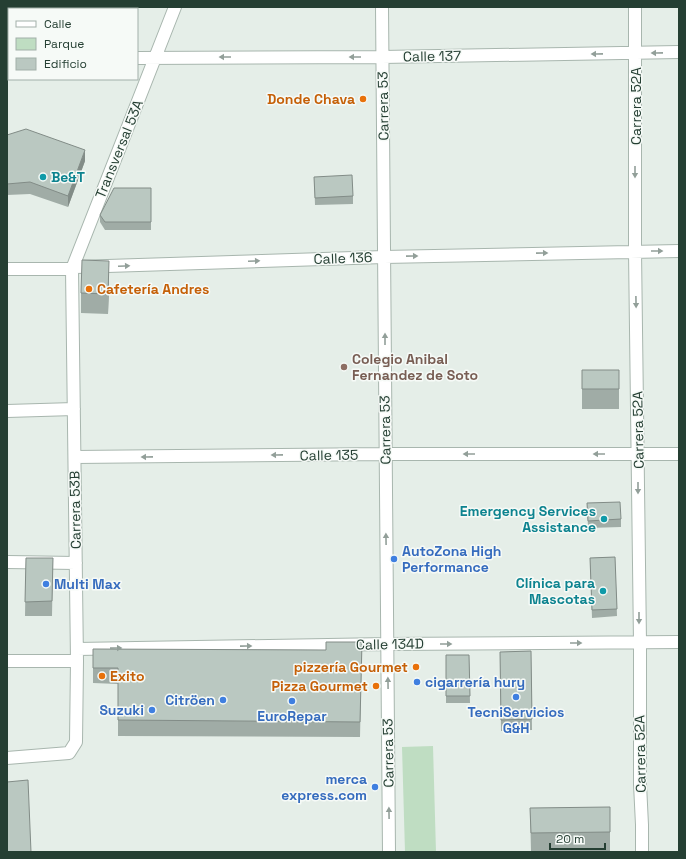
<svg xmlns="http://www.w3.org/2000/svg" width="686" height="859" viewBox="0 0 686 859" font-family="'Space Grotesk',sans-serif">
  <rect width="100%" height="100%" fill="#e5eee8"/>
  <path fill="#bfddc2" d="M 433,746 L 436,852 L 405,852 L 402,747 Z"/>
  <path fill="#90cfce" d="M 11,7 L 46,7 L 45,9 L 10,9 Z
    M 9,10 L 9,65 L 7,68 L 7,14 Z"/>
  <g fill="none" stroke-linecap="round" stroke-linejoin="round">
    <defs>
      <path id="minor" d="M 382,7 L 389,852
        M 635,7 L 635,251 L 640,642 L 640,784 L 642,825 L 642,852
        M 137,58 L 382,57 L 679,52
        M 7,269 L 72,269 L 76,267 L 384,257 L 679,251
        M 7,411 L 74,409
        M 75,457 L 386,454 L 679,454
        M 7,562 L 76,563
        M 77,649 L 387,644 L 679,642
        M 7,661 L 77,661
        M 7,758 L 69,753 L 76,742 L 77,661 L 72,269 L 175,7"/>
    </defs>
    <use href="#minor" stroke="#a8b6ae" stroke-width="14"/>
    <use href="#minor" stroke="#fff" stroke-width="12"/>
  </g>
  <path fill="#a0aca6" d="M 7,135 L 85,161 L 68,207 L 30,194 L 7,195 Z
    M 314,177 L 353,196 L 353,204 L 315,205 Z
    M 151,188 L 151,230 L 105,230 L 100,222 L 100,215 Z
    M 109,280 L 108,314 L 81,313 L 81,293 Z
    M 619,370 L 619,409 L 582,409 L 582,389 Z
    M 587,503 L 621,519 L 621,527 L 588,528 Z
    M 615,557 L 617,616 L 592,618 L 590,558 Z
    M 26,558 L 53,558 L 52,616 L 25,616 Z
    M 362,642 L 360,737 L 118,736 L 118,684 L 93,683 L 93,649 L 326,650 Z
    M 531,651 L 532,730 L 501,731 L 500,652 Z
    M 446,655 L 469,655 L 470,703 L 446,703 Z
    M 530,808 L 610,832 L 610,852 L 531,852 Z"/>
  <path fill="#828c87" d="M 85,150 L 85,161 L 68,207 L 68,196 Z
    M 109,261 L 109,280 L 108,314 L 108,294 Z"/>
  <path fill="#bac8c1" stroke="#828c87" d="M 26,129 L 85,150 L 68,196 L 30,182 L 7,184 L 7,135 Z
    M 352,175 L 353,196 L 315,198 L 314,177 Z
    M 114,188 L 151,188 L 151,222 L 105,222 L 100,215 Z
    M 82,260 L 109,261 L 108,294 L 81,293 Z
    M 582,370 L 619,370 L 619,389 L 582,389 Z
    M 620,502 L 621,519 L 588,521 L 587,503 Z
    M 615,557 L 617,609 L 592,610 L 590,558 Z
    M 26,558 L 53,558 L 52,601 L 25,602 Z
    M 326,642 L 362,642 L 360,722 L 118,720 L 118,668 L 93,668 L 93,649 L 326,650 Z
    M 531,651 L 532,719 L 501,720 L 500,652 Z
    M 446,655 L 469,655 L 470,696 L 446,696 Z
    M 28,780 L 31,852 L 7,852 L 7,782 Z
    M 610,807 L 610,832 L 531,833 L 530,808 Z"/>
  <defs><path id="oneway-solid" d="M-6-.8H1V-3.2L6.5 0L1 3.2V.8H-6Z"/></defs>
  <g fill="#929f99">
    <use href="#oneway-solid" transform="translate(657 53) rotate(179)"/>
    <use href="#oneway-solid" transform="translate(597 54) rotate(179)"/>
    <use href="#oneway-solid" transform="translate(225 57) rotate(180)"/>
    <use href="#oneway-solid" transform="translate(355 57) rotate(180)"/>
    <use href="#oneway-solid" transform="translate(635 172) rotate(90)"/>
    <use href="#oneway-solid" transform="translate(657 251)"/>
    <use href="#oneway-solid" transform="translate(542 253) rotate(-1)"/>
    <use href="#oneway-solid" transform="translate(412 256) rotate(-1)"/>
    <use href="#oneway-solid" transform="translate(254 261) rotate(-2)"/>
    <use href="#oneway-solid" transform="translate(124 266) rotate(-2)"/>
    <use href="#oneway-solid" transform="translate(636 302) rotate(89)"/>
    <use href="#oneway-solid" transform="translate(385 339) rotate(-90)"/>
    <use href="#oneway-solid" transform="translate(469 454) rotate(-180)"/>
    <use href="#oneway-solid" transform="translate(599 454) rotate(-180)"/>
    <use href="#oneway-solid" transform="translate(277 455) rotate(179)"/>
    <use href="#oneway-solid" transform="translate(147 457) rotate(179)"/>
    <use href="#oneway-solid" transform="translate(638 488) rotate(90)"/>
    <use href="#oneway-solid" transform="translate(386 539) rotate(-91)"/>
    <use href="#oneway-solid" transform="translate(639 618) rotate(90)"/>
    <use href="#oneway-solid" transform="translate(576 643)"/>
    <use href="#oneway-solid" transform="translate(446 644)"/>
    <use href="#oneway-solid" transform="translate(246 646) rotate(-1)"/>
    <use href="#oneway-solid" transform="translate(116 648) rotate(-1)"/>
    <use href="#oneway-solid" transform="translate(388 683) rotate(-91)"/>
    <use href="#oneway-solid" transform="translate(389 813) rotate(-91)"/>
  </g>
  <g fill="#e8710a" stroke="#f6faf7" stroke-width="1.5">
    <circle cx="363" cy="99" r="4"/>
    <circle cx="89" cy="289" r="4"/>
    <circle cx="416" cy="667" r="4"/>
    <circle cx="102" cy="676" r="4"/>
    <circle cx="376" cy="686" r="4"/>
  </g>
  <g fill="#0f9aa8" stroke="#f6faf7" stroke-width="1.5">
    <circle cx="43" cy="177" r="4"/>
    <circle cx="604" cy="519" r="4"/>
    <circle cx="603" cy="591" r="4"/>
  </g>
  <circle fill="#8d6e63" stroke="#f6faf7" stroke-width="1.5" cx="344" cy="367" r="4"/>
  <g fill="#3f7fe0" stroke="#f6faf7" stroke-width="1.5">
    <circle cx="394" cy="559" r="4"/>
    <circle cx="46" cy="584" r="4"/>
    <circle cx="417" cy="682" r="4"/>
    <circle cx="516" cy="697" r="4"/>
    <circle cx="223" cy="700" r="4"/>
    <circle cx="292" cy="701" r="4"/>
    <circle cx="152" cy="710" r="4"/>
    <circle cx="375" cy="787" r="4"/>
  </g>
  <g text-anchor="middle" dominant-baseline="central" stroke-width="3" stroke-linejoin="round" paint-order="stroke">
    <g font-size="14" fill="#253f33" stroke="#f6faf7">
      <text transform="translate(432 56) rotate(-1)">Calle 137</text>
      <text transform="translate(383 106) rotate(-91)">Carrera 53</text>
      <text transform="translate(636 106) rotate(-90)">Carrera 52A</text>
      <text transform="translate(119 149) rotate(-68)">Transversal 53A</text>
      <text transform="translate(343 258) rotate(-2)">Calle 136</text>
      <text transform="translate(385 430) rotate(-91)">Carrera 53</text>
      <text transform="translate(638 430) rotate(-91)">Carrera 52A</text>
      <text transform="translate(329 455) rotate(-1)">Calle 135</text>
      <text transform="translate(75 510) rotate(-91)">Carrera 53B</text>
      <text transform="translate(390 644) rotate(-1)">Calle 134D</text>
      <text transform="translate(388 753) rotate(-91)">Carrera 53</text>
      <text transform="translate(640 754) rotate(-91)">Carrera 52A</text>
    </g>
    <g font-size="14" font-weight="bold" fill="#c56008" stroke="#f6faf7" text-anchor="end">
      <text x="355" y="99">Donde Chava</text>
      <text x="97" y="289" text-anchor="start">Cafetería Andres</text>
      <text x="408" y="667">pizzería Gourmet</text>
      <text x="110" y="676" text-anchor="start">Exito</text>
      <text x="368" y="686">Pizza Gourmet</text>
    </g>
    <g font-size="14" font-weight="bold" fill="#0d838f" stroke="#f6faf7" text-anchor="end">
      <text x="51" y="177" text-anchor="start">Be&amp;T</text>
      <text x="596" y="511">Emergency Services<tspan x="596" dy="16">Assistance</tspan></text>
      <text x="595" y="583">Clínica para<tspan x="595" dy="16">Mascotas</tspan></text>
    </g>
    <g font-size="14" font-weight="bold" fill="#785e54" stroke="#f6faf7" text-anchor="start">
      <text x="352" y="359">Colegio Anibal<tspan x="352" dy="16">Fernandez de Soto</tspan></text>
    </g>
    <g font-size="14" font-weight="bold" fill="#366cbe" stroke="#f6faf7" text-anchor="start">
      <text x="402" y="551">AutoZona High<tspan x="402" dy="16">Performance</tspan></text>
      <text x="54" y="584">Multi Max</text>
      <text x="425" y="682">cigarrería hury</text>
      <text x="215" y="700" text-anchor="end">Citröen</text>
      <text x="144" y="710" text-anchor="end">Suzuki</text>
      <text x="516" y="712" text-anchor="middle">TecniServicios<tspan x="516" dy="16">G&amp;H</tspan></text>
      <text x="292" y="716" text-anchor="middle">EuroRepar</text>
      <text x="367" y="779" text-anchor="end">merca<tspan x="367" dy="16">express.com</tspan></text>
    </g>
  </g>
  <rect width="686" height="859" fill="none" stroke="#253f33" stroke-width="16"/>
  <rect x="8" y="8" width="130" height="72" fill="#f6faf7" stroke="#a2afa9"/>
  <rect x="16" y="21" width="20" height="6" fill="#ffffff" stroke="#a2afa9"/>
  <text x="44" y="28" font-size="12" fill="#253f33">Calle</text>
  <rect x="16" y="38" width="20" height="12" fill="#bfddc2" stroke="#a2afa9"/>
  <text x="44" y="48" font-size="12" fill="#253f33">Parque</text>
  <rect x="16" y="58" width="20" height="12" fill="#bac8c1" stroke="#a2afa9"/>
  <text x="44" y="68" font-size="12" fill="#253f33">Edificio</text>
  <path d="M550 843v6h55v-6" fill="none" stroke="#253f33" stroke-width="2"/>
  <text x="556" y="843" font-size="12" fill="#253f33" stroke="#f6faf7" stroke-width="3" paint-order="stroke">20 m</text>
</svg>
